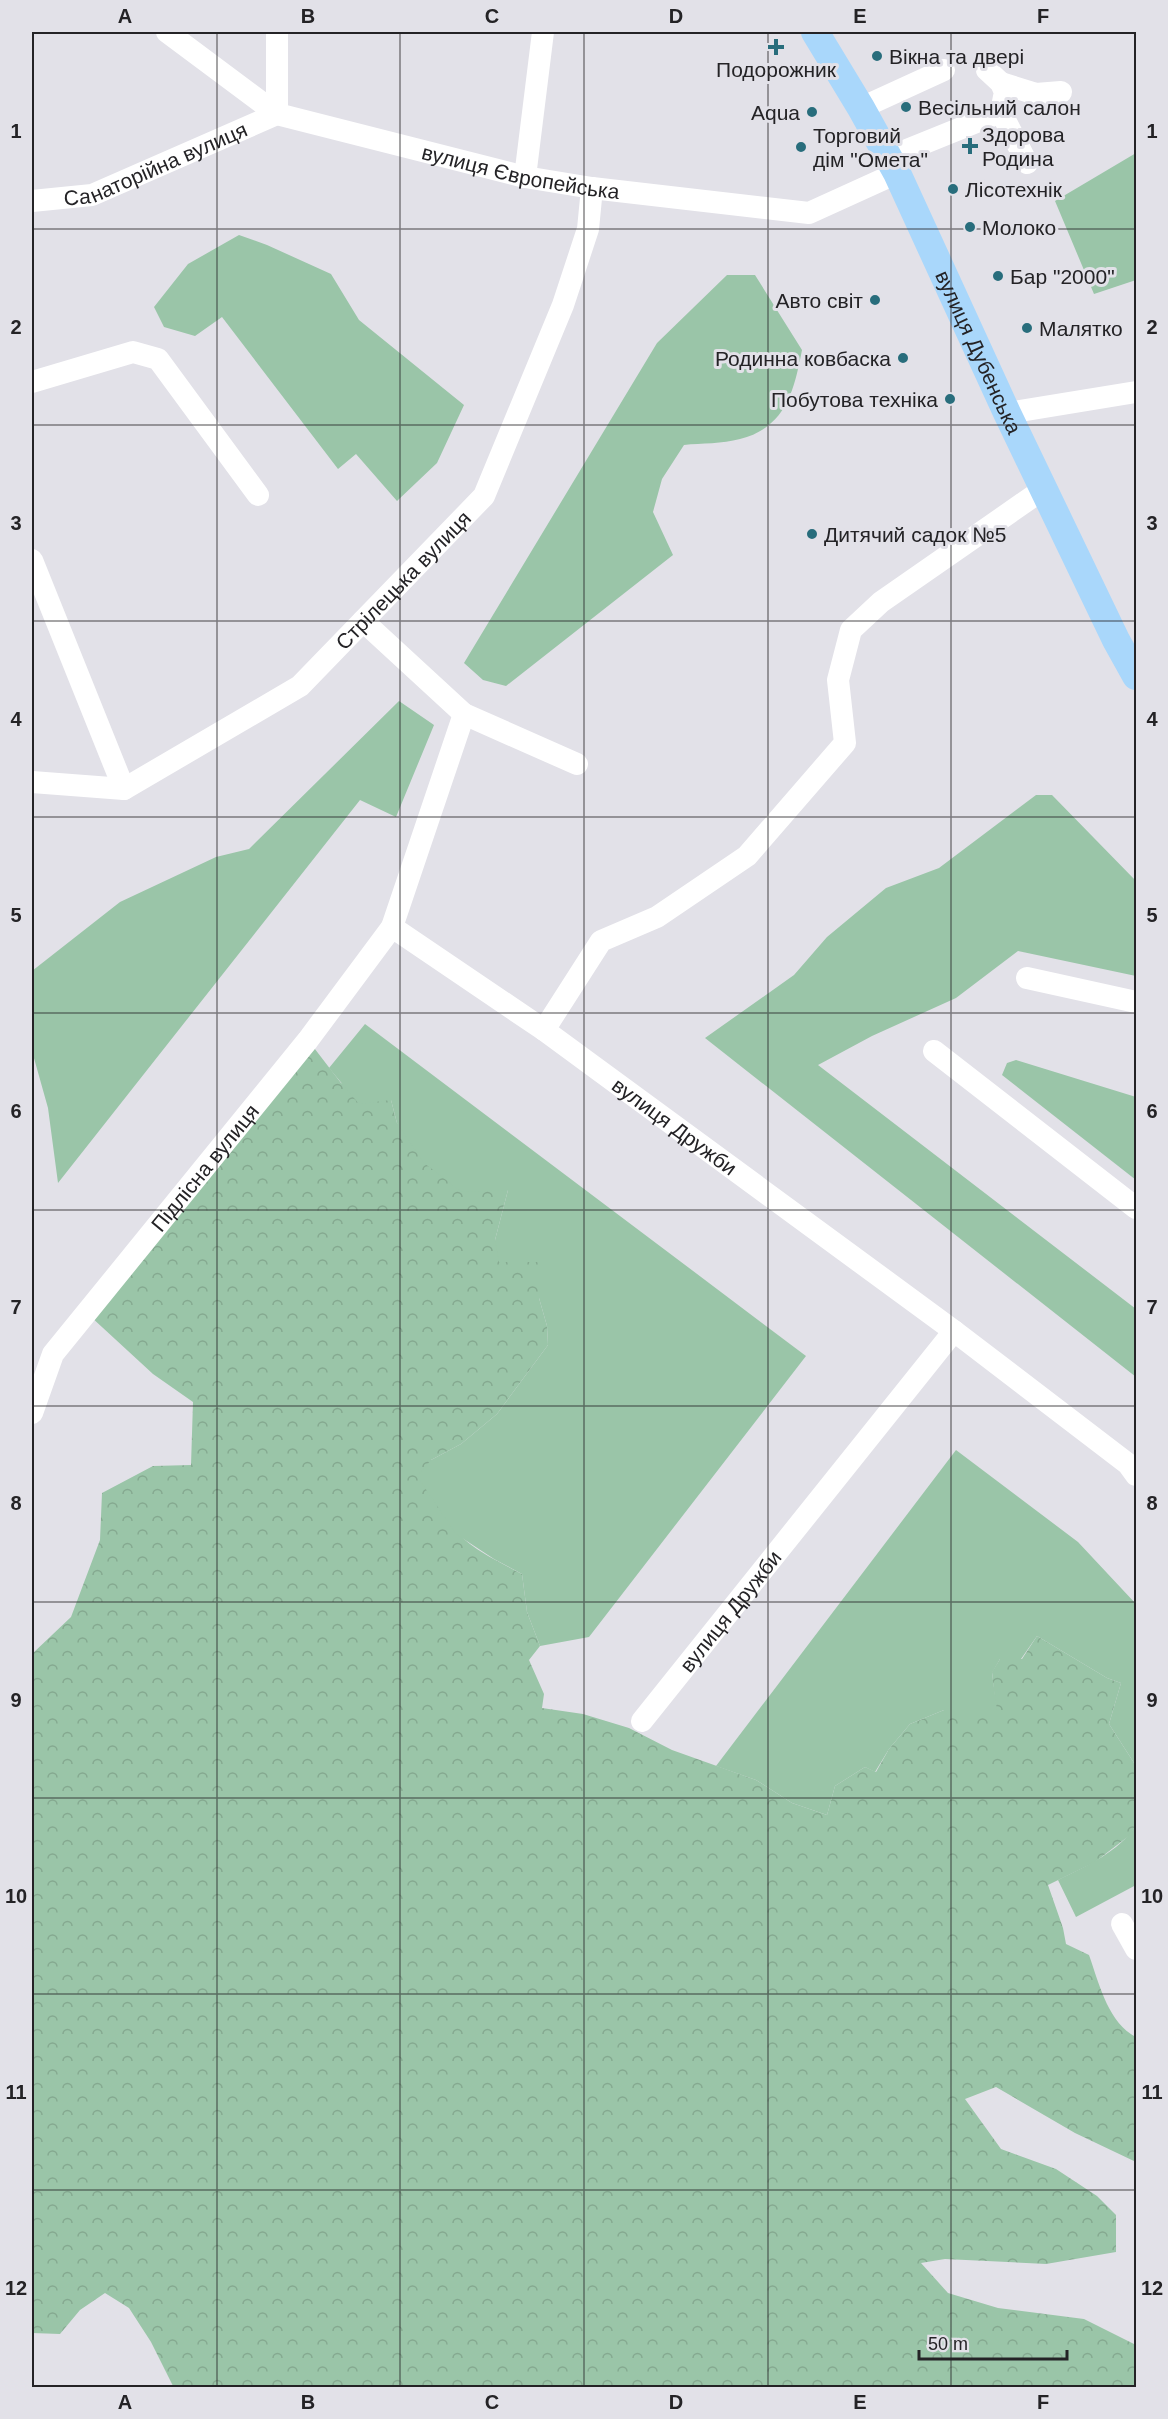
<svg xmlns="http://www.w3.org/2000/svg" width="1168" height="2419" viewBox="0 0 1168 2419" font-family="Helvetica,sans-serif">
  <defs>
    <pattern id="forest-crowns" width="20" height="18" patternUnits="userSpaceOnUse" patternTransform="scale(1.5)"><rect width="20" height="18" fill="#9ac5a8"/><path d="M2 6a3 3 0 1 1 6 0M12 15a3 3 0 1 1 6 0" fill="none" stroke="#85a990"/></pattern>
  </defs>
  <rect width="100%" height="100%" fill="#e2e1e8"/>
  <path fill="url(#forest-crowns)" d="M 308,1040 L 341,1083 L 391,1100 L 397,1123 L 508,1190 L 495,1240 L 539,1262 L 539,1298 L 547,1326 L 548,1345 L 497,1414 L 461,1444 L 431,1460 C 435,1478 437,1499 445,1515 C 459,1544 494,1559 522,1574 L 527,1612 L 540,1646 L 529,1660 L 544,1694 L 542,1708 L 583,1714 L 629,1728 L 672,1750 L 756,1780 L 792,1803 L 827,1815 L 835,1786 L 865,1767 L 876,1772 L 889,1749 L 910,1724 L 944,1710 L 996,1710 L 992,1672 L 1000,1659 L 1022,1659 L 1037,1636 L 1107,1678 L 1121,1683 L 1109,1724 L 1136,1766 L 1136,1825 L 1130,1835 L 1095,1862 L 1048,1885 L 1063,1928 L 1066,1944 L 1089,1955 C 1099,1983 1108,2023 1136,2037 L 1136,2162 L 1075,2133 L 996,2087 L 965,2099 L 1001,2149 L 1056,2169 L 1097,2196 L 1116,2215 L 1116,2252 L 1046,2264 L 945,2259 L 921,2263 L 948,2293 L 998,2308 L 1084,2319 L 1136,2345 L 1136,2387 L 174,2388 L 151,2342 L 129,2308 L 105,2293 L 80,2310 L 60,2334 L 32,2333 L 32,1654 L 71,1617 L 100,1540 L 102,1493 L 153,1466 L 191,1465 L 193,1402 L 153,1374 L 90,1316 Z"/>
  <path fill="#9ac5a8" d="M 1136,153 L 1136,280 L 1094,294 L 1055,201 Z
    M 239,235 L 267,245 L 331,274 L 359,320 L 464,405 L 437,463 L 397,501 L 356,454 L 338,469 L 222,317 L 195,336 L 164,327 L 154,307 L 188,264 Z
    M 727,275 L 755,275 L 802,350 C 794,391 786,427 740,439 C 722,444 702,443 684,445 L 662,479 L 653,512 L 673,555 L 506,686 L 483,680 L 464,663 L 657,343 Z
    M 399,701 L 434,725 L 396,817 L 360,800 L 58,1183 L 48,1108 L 32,1051 L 32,971 L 120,902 L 216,857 L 249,849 Z
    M 1036,795 L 1052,795 L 1136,881 L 1136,976 L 1018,951 L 956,998 L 872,1036 L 818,1065 L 1136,1309 L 1136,1377 L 705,1038 L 794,975 L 827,937 L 886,888 L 939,868 Z
    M 365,1024 L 806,1356 L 589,1637 L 540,1646 L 527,1612 L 522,1574 L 494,1559 L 456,1534 L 417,1476 L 431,1460 L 461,1444 L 497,1414 L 548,1345 L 547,1326 L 539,1298 L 539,1262 L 499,1262 L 495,1240 L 508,1190 L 462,1192 L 424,1163 L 397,1123 L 391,1100 L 359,1104 L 329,1068 Z
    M 1016,1060 L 1136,1097 L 1136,1180 L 1002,1075 L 1007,1063 Z
    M 956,1450 L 1078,1542 L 1136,1604 L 1136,1766 L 1109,1724 L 1121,1683 L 1107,1678 L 1037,1636 L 1021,1659 L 1000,1659 L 992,1673 L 997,1710 L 944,1710 L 910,1724 L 889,1749 L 875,1772 L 865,1767 L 835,1786 L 827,1815 L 792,1803 L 756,1780 L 716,1766 Z
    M 1136,1825 L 1136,1885 L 1076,1917 L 1058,1880 C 1086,1866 1119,1852 1136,1825 Z"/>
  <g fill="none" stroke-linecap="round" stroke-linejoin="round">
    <g stroke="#fff" stroke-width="22">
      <path id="s1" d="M 167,32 L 277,114 L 525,177 L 592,188 L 809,213 L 897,173"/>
      <path d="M 987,70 L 1001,83 L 1005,92 L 1001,112 L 1027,163"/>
      <path d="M 1001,83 L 1036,94 L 1061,92"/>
      <path d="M 861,108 L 944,70"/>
      <path d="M 887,156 L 907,150 L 1001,112"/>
      <path d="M 525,177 L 543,32"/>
      <path id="s2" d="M 32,201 L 92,195 L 277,114 L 277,32"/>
      <path d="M 32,382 L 133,352 L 158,359 L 258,495"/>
      <path d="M 1007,413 L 1136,392"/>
      <path d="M 32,560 L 124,789"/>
      <path d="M 363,621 L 464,714 L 577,764"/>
      <path id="s3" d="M 32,782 L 124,789 L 300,686 L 484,496 L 563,305 L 588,229 L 592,188"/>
      <path id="s4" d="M 392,927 L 544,1030 L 954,1331 L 1128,1464 L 1136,1475"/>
      <path d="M 1027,978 L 1136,1002"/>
      <path d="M 544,1030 L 601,941 L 657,917 L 747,856 L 845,743 L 838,680 L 851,630 L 881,602 L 1045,488"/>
      <path d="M 934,1051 L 1136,1208"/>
      <path id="s5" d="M 32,1413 L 53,1354 L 308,1040 L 392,927 L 464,714"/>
      <path id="s6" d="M 642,1721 L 954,1331"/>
      <path d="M 1122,1924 L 1136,1949"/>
    </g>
    <path stroke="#a9d7fb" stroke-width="28" id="s7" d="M 815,32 L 861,108 L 897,173 L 1007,413 L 1116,640 L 1136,676"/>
  </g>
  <path fill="none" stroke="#242326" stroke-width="1.5" stroke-opacity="0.55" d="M 217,32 L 217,2388M 400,32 L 400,2388M 584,32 L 584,2388M 768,32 L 768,2388M 951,32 L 951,2388M 32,229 L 1136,229M 32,425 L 1136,425M 32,621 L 1136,621M 32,817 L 1136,817M 32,1013 L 1136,1013M 32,1210 L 1136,1210M 32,1406 L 1136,1406M 32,1602 L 1136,1602M 32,1798 L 1136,1798M 32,1994 L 1136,1994M 32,2190 L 1136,2190"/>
  <g fill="#286d7c" stroke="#e2e1e8" stroke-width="2">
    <path d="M773 38h6v6h6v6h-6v6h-6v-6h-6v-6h6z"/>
    <circle cx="877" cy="56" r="6"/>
    <circle cx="906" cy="107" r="6"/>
    <circle cx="812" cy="112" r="6"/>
    <path d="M967 137h6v6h6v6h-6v6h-6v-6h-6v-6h6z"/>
    <circle cx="801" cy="147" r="6"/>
    <circle cx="953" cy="189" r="6"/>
    <circle cx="970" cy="227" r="6"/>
    <circle cx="998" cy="276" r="6"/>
    <circle cx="875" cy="300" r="6"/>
    <circle cx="1027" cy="328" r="6"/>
    <circle cx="903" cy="358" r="6"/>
    <circle cx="950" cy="399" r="6"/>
    <circle cx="812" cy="534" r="6"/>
  </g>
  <g text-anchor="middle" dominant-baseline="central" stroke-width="6" stroke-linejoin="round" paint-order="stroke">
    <g font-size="21" fill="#242326" stroke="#e2e1e8" text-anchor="start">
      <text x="889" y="56">Вікна та двері</text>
      <text x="776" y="69" text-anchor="middle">Подорожник</text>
      <text x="918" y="107">Весільний салон</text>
      <text x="800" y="112" text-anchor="end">Aqua</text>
      <text x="982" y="134">Здорова<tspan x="982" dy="24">Родина</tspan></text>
      <text x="813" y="135">Торговий<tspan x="813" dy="24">дім "Омета"</tspan></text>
      <text x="965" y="189">Лісотехнік</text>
      <text x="982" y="227">Молоко</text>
      <text x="1010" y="276">Бар "2000"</text>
      <text x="863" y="300" text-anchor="end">Авто світ</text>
      <text x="1039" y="328">Малятко</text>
      <text x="891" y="358" text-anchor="end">Родинна ковбаска</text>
      <text x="938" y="399" text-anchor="end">Побутова техніка</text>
      <text x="824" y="534">Дитячий садок №5</text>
    </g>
    <g font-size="21" fill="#242326" stroke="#e2e1e8">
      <text stroke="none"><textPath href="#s2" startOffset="130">Санаторійна вулиця</textPath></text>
      <text stroke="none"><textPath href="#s1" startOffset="388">вулиця Європейська</textPath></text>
      <text stroke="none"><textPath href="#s7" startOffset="360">вулиця Дубенська</textPath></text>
      <text stroke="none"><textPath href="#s3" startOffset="444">Стрілецька вулиця</textPath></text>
      <text stroke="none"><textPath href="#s4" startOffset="346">вулиця Дружби</textPath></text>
      <text stroke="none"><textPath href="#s5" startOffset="303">Підлісна вулиця</textPath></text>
      <text stroke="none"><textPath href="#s6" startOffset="141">вулиця Дружби</textPath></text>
    </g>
  </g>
  <rect width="1168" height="2419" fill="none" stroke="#e2e1e8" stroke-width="66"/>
  <path d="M919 2350v9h148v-9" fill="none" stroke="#242326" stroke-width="3"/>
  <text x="928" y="2350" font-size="18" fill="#242326" stroke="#e2e1e8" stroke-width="4.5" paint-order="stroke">50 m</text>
  <rect x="33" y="33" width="1102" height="2353" fill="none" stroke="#242326" stroke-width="2"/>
  <g font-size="20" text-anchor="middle" font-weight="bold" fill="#242326">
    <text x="125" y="23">A</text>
    <text x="308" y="23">B</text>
    <text x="492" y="23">C</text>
    <text x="676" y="23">D</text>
    <text x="860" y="23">E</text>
    <text x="1043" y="23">F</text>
    <text x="16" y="138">1</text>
    <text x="1152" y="138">1</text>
    <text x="16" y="334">2</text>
    <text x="1152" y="334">2</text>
    <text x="16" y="530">3</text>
    <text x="1152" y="530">3</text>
    <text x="16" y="726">4</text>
    <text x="1152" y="726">4</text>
    <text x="16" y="922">5</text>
    <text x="1152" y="922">5</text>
    <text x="16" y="1118">6</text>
    <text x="1152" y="1118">6</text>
    <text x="16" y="1314">7</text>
    <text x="1152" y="1314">7</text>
    <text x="16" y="1510">8</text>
    <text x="1152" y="1510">8</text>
    <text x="16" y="1707">9</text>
    <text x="1152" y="1707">9</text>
    <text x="16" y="1903">10</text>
    <text x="1152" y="1903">10</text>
    <text x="16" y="2099">11</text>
    <text x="1152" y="2099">11</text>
    <text x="16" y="2295">12</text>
    <text x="1152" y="2295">12</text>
    <text x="125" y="2409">A</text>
    <text x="308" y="2409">B</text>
    <text x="492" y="2409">C</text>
    <text x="676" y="2409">D</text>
    <text x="860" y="2409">E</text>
    <text x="1043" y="2409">F</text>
  </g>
</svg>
